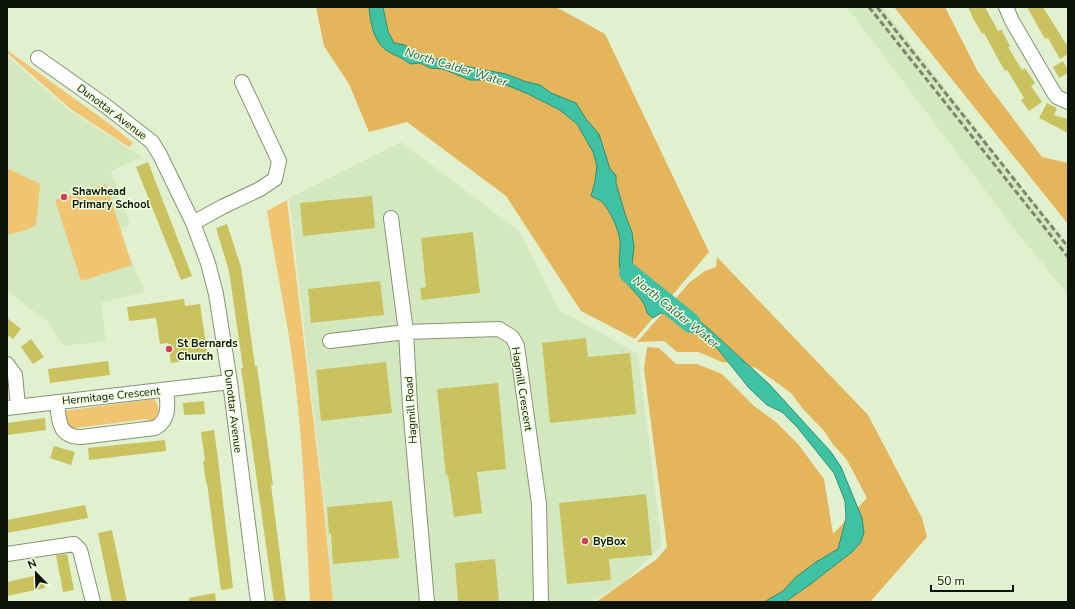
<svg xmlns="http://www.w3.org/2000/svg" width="1075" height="609" viewBox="0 0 1075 609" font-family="'Nunito Sans',sans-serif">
  <rect width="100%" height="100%" fill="#e1f1cf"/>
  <path fill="#d4e8bf" d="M 847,7 L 882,7 L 1042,213 L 1068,244 L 1068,295 L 1015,230 Z
    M 7,56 L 70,111 L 142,157 L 111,171 L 130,224 L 118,231 L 145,292 L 101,303 L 106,341 L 63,346 L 47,321 L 7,291 Z
    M 401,142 L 519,231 L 559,310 L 638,354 L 662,546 L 625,581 L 592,602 L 333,602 L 324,502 L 289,198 Z"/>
  <path fill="#f0c470" d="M 7,50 L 111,125 L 133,143 L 129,147 L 72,110 L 7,53 Z
    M 7,168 L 40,184 L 36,225 L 32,228 L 7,235 Z
    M 106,184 L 132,265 L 81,281 L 55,200 Z
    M 287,200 L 323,501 L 333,602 L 310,602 C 306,516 303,428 290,343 C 283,299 274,255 267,211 Z
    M 154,399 C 162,408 158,417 151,425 L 147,419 L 75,428 L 73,434 L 61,414 L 63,411 Z"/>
  <path fill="#e4b55a" d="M 316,7 L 556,7 L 605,34 L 709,252 L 635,339 L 581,311 L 506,196 L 407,122 L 369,132 L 349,84 L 324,46 Z
    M 894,7 L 945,7 L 978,72 L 1042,157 L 1068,163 L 1068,224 Z
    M 717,257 L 868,415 L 922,518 L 927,537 L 870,602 L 596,602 L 657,559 L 667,547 L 644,369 L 647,347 L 659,348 L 676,364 L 697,364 L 722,374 L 754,406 L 776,422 L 798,444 L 824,479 L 833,534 L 867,498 L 847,460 L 832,443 L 825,432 L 803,409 L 791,393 L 756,368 L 722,362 L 698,352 L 677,352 L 664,341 L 637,342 L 690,282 L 705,271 L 716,267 Z"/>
  <path fill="#3fc2a3" stroke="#308e74" d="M 369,7 L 383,7 L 388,31 L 394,43 L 405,45 L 412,51 L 417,52 L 449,63 L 506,74 L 524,81 L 540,85 L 551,93 L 576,103 L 586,119 L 599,134 L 610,169 L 616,175 L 616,183 L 626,217 L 632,232 L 634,247 L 632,265 L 644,279 L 654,299 L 658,304 L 685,309 L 708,328 L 769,384 L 831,452 L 841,467 L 862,518 L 864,533 L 861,542 L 852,552 L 808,586 L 785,602 L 764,602 L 783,591 L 796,577 L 816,562 L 838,549 L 846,518 L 845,501 L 834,473 L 797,427 L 782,412 L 767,405 L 749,388 L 717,348 L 672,315 L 661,313 L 653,318 L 647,313 C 645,296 626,289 621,272 C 617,261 621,252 620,241 C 619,230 610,210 602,202 C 599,199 594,198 591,196 L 595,181 L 597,166 L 593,152 L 577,124 L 560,110 L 526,93 L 504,84 L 484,80 L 470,80 L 443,69 L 430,68 L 420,63 L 410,64 C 401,57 398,57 389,52 C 374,44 370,22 369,7 Z"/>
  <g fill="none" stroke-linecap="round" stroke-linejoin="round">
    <path stroke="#3fc2a3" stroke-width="20" d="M 629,273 L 691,323"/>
  </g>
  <path fill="#c9c25f" d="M 968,7 L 985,7 L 998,31 L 1001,29 L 1010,46 L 1008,47 L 1022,70 L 1025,68 L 1035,83 L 1031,86 L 1042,102 L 1029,111 L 1021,100 L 1024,98 L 1007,70 L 1005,71 L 998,59 L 984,33 L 982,34 L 973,18 Z
    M 1027,7 L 1043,7 L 1068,47 L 1068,54 L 1060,59 L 1048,38 L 1045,39 Z
    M 1063,61 L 1068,70 L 1068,73 L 1059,78 L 1053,67 Z
    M 1047,103 L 1057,108 L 1054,115 L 1068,119 L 1068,133 L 1039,118 Z
    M 148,162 L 192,276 L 181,280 L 136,167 Z
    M 372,196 L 375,228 L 303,236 L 300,203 Z
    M 227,224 L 241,267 L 255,366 L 257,366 L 273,485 L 271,485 L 286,602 L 274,602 L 241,368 L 243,368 L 229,271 L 216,228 Z
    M 473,232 L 480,293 L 422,300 L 420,288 L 426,287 L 421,238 Z
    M 380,281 L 384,315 L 311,323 L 308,289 Z
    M 184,299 L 185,306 L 200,304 L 208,357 L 171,363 L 168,343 L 160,344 L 156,318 L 129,321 L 127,307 Z
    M 7,318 L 21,329 L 13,339 L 7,335 Z
    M 586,338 L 588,357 L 630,353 L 636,414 L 550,423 L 542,343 Z
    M 31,339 L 44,357 L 33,364 L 21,347 Z
    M 108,361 L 110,375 L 50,383 L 48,369 Z
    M 386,362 L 392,413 L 321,421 L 316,370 Z
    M 498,383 L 506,469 L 477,472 L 482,513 L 454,517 L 448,475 L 446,476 L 437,389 Z
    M 204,401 L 205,414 L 184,415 L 183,403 Z
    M 45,418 L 46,430 L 7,435 L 7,423 Z
    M 214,430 L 218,459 L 233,588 L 221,590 L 207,483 L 206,483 L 203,461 L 205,461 L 201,432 Z
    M 165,440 L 166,451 L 89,460 L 88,448 Z
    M 54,446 L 75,452 L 71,465 L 50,458 Z
    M 646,494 L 652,555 L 609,559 L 611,580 L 567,584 L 559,503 Z
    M 392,501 L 399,558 L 333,564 L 331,534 L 329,534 L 327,507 Z
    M 85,505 L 88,518 L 7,533 L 7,520 Z
    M 112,530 L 127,602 L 112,602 L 98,533 Z
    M 67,554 L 74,590 L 63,592 L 56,555 Z
    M 495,559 L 499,602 L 458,602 L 455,563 Z
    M 42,574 L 45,588 L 7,596 L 7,582 Z
    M 215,593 L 216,602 L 189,602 L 189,598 Z"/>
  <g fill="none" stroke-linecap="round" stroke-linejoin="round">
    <defs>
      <path id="minor" d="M 1006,7 L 1012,21 L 1054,93 L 1057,97 L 1068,102
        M 38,58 L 106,106 L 152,142 L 160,155 L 193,223 L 208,263 L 216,294 L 230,382 L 258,602
        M 391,218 L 406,332 L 410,406 L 427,602
        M 193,223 L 222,207 L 260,189 L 275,179 L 279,161 L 242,82
        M 330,341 L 406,332 L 499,329 L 512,337 L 517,346 L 539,504 L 541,602
        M 7,364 L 15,375 L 18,406
        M 57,403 C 59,420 58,437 81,437 L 155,428 C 170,420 168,404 166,390
        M 7,408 L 230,382
        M 7,554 L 74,544 L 80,550 L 93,602"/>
    </defs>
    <use href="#minor" stroke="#859374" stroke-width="16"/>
    <use href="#minor" stroke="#fff" stroke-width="14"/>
    <path stroke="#7b866e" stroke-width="3" stroke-dasharray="6 3" stroke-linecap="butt" d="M 869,7 L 1068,257
      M 877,7 L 1068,247"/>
  </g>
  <g fill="#d1415d" stroke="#efffdc" stroke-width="1.5">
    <circle cx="64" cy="197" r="4"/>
    <circle cx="169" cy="349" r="4"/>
    <circle cx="585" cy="541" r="4"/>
  </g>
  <g text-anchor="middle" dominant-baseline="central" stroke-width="3" stroke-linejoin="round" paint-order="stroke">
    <g font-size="11" fill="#0d1307" stroke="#efffdc">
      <text transform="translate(112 112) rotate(37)">Dunottar Avenue</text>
      <text transform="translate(522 389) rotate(81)">Hagmill Crescent</text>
      <text transform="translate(111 396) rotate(-6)">Hermitage Crescent</text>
      <text transform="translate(411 410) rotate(-94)">Hagmill Road</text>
      <text transform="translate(233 411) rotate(83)">Dunottar Avenue</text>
    </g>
    <g font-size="11" font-weight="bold" fill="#0d1307" stroke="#efffdc" text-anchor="start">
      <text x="72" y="191">Shawhead<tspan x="72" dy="13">Primary School</tspan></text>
      <text x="177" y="343">St Bernards<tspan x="177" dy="13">Church</tspan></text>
      <text x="593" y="541">ByBox</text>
    </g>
    <g font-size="12" font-style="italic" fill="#285d4f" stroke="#efffdc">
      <text transform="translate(456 67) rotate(17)">North Calder Water</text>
      <text transform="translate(676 312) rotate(39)">North Calder Water</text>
    </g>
  </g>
  <rect width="1075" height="609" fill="none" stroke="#0d1307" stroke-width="16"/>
  <g transform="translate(36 573) rotate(337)" stroke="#efffdc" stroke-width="3" paint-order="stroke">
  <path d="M0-3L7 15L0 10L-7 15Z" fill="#0d1307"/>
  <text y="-6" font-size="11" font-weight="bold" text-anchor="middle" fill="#0d1307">N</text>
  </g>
  <path d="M931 585v6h82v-6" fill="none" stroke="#0d1307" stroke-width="2"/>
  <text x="937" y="585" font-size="12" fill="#0d1307" stroke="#efffdc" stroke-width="3" paint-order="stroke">50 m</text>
</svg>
